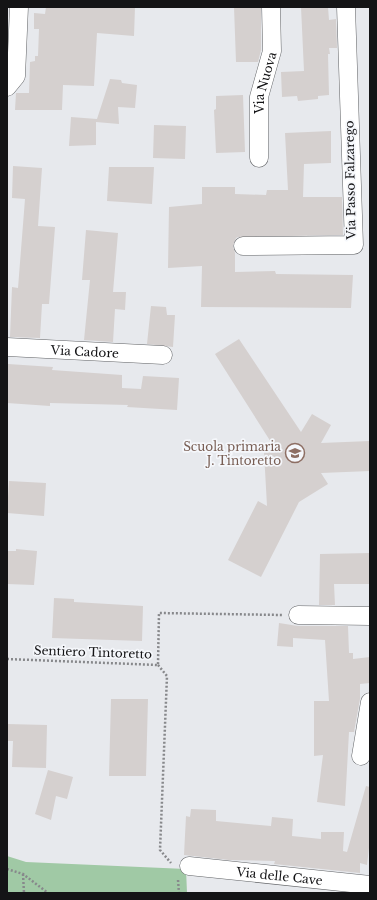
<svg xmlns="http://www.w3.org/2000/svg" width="377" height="900" viewBox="0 0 377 900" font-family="'Libre Baskerville',serif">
  <rect width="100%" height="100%" fill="#e7e9ed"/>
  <path fill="#a0c9a5" d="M 7,856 L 26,862 L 186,869 L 187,893 L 7,893 Z"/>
  <path fill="#d5d0cf" d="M 46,7 L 135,7 L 134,36 L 97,33 L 94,86 L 63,85 L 62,110 L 15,110 L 16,93 L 29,93 L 30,62 L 35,61 L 35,56 L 38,56 L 39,29 L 34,29 L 34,13 L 45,14 Z
    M 234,7 L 261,7 L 261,50 L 258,62 L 236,62 Z
    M 301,7 L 328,7 L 329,20 L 336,19 L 337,48 L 329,48 L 330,54 L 328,54 L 329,95 L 318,96 L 318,99 L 298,101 L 297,96 L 282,97 L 281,72 L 304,71 Z
    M 110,79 L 121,80 L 122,83 L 137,85 L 135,108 L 118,107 L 119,124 L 96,122 L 96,145 L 69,146 L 71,117 L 97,119 Z
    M 243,95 L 245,152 L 216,153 L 214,110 L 216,109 L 216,96 Z
    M 154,125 L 186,126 L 185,159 L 153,158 Z
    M 331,131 L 331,163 L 304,164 L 303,197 L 342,197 L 343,235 L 238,237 L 236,238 L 233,246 L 235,253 L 235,272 L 275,271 L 276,274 L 353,275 L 351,308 L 201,307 L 202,266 L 168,268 L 169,207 L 202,204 L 202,187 L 235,187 L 235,194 L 266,195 L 267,190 L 288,190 L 285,133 Z
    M 13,166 L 42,168 L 38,226 L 55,227 L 49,304 L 42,304 L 40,338 L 10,337 L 12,287 L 18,288 L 25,199 L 12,198 Z
    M 109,167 L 154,167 L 152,204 L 107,201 Z
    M 86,230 L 118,233 L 113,292 L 126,292 L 125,310 L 115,309 L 113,342 L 84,340 L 90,280 L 82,280 Z
    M 151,306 L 166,307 L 167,315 L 175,315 L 173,347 L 147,344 Z
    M 239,339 L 301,432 L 312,414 L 331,425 L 321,443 L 370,441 L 370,471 L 321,473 L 328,484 L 299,502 L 261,577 L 228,560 L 258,501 L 267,506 L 264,452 L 276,450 L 215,354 Z
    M 8,364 L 53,367 L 52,370 L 122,375 L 122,388 L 141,389 L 143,376 L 179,378 L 177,410 L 127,407 L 128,405 L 50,403 L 50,406 L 7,403 Z
    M 9,481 L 46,483 L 44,516 L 7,513 Z
    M 16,549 L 37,551 L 34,585 L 7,584 L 7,551 L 16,551 Z
    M 370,553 L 370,584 L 334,584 L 335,605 L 319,605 L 320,554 Z
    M 54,598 L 74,599 L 74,602 L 143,606 L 142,641 L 52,638 Z
    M 279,623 L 298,626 L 348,626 L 349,653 L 353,653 L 353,659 L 370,657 L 370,683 L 360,684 L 360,699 L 354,732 L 349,732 L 345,806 L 317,802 L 323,755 L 314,756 L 314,701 L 329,701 L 325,640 L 293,638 L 293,647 L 277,646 Z
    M 111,699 L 148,699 L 146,776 L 109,776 Z
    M 7,724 L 47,725 L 46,768 L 12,767 L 13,741 L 7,741 Z
    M 48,770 L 73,777 L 67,799 L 56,796 L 51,820 L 35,814 Z
    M 366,786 L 370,787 L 370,839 L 367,865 L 360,863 L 360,873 L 274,864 L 275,861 L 229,860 L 184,855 L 186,816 L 190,817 L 191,809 L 216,810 L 216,821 L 271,826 L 272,817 L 293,819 L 292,836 L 321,839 L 321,832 L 344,832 L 343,851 L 347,852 Z"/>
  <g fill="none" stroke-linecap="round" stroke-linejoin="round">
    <defs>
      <g id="minor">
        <path d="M 7,87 L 16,76 L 19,7"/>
        <path id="s1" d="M 259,158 L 259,97 L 272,51 L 271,7"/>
        <path d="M 243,246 L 354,245 L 346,7"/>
        <path id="s2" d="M 7,347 L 163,355"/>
        <path d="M 298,615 L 370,616"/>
        <path d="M 361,756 L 370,702"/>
        <path id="s3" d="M 189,866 L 370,885"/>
      </g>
    </defs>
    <use href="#minor" stroke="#606265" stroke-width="19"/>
    <path stroke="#87888b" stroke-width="2.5" stroke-dasharray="2 2" stroke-linecap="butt" d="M 7,659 L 158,665 L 159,613 L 282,615
      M 158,665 L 167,676 L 160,850 L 171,863
      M 7,869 L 23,874 L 48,893
      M 23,874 L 24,893
      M 178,880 L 179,893"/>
    <use href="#minor" stroke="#fff" stroke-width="18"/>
  </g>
  <defs>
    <symbol id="school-ring" viewBox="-11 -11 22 22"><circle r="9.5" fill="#f5f7fb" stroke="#8d6e63" stroke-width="1.5"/><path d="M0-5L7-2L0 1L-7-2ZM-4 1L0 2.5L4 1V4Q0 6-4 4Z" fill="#8d6e63"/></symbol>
  </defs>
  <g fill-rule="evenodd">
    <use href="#school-ring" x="284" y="442" width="22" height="22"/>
  </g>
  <g text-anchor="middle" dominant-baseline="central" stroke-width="3.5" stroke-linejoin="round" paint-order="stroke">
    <g font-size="12" fill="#141416" stroke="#f5f7fb">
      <text stroke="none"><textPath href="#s1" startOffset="76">Via Nuova</textPath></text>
      <text transform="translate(350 180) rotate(-91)">Via Passo Falzarego</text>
      <text stroke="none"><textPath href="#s2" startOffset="78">Via Cadore</textPath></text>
      <text transform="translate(93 652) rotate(2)">Sentiero Tintoretto</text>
      <text stroke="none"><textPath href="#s3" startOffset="91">Via delle Cave</textPath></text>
    </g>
    <g font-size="12" fill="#785e54" stroke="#f5f7fb" text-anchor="end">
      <text x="281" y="446">Scuola primaria<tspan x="281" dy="14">J. Tintoretto</tspan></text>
    </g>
  </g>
  <rect width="377" height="900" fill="none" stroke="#141416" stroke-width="16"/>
</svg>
